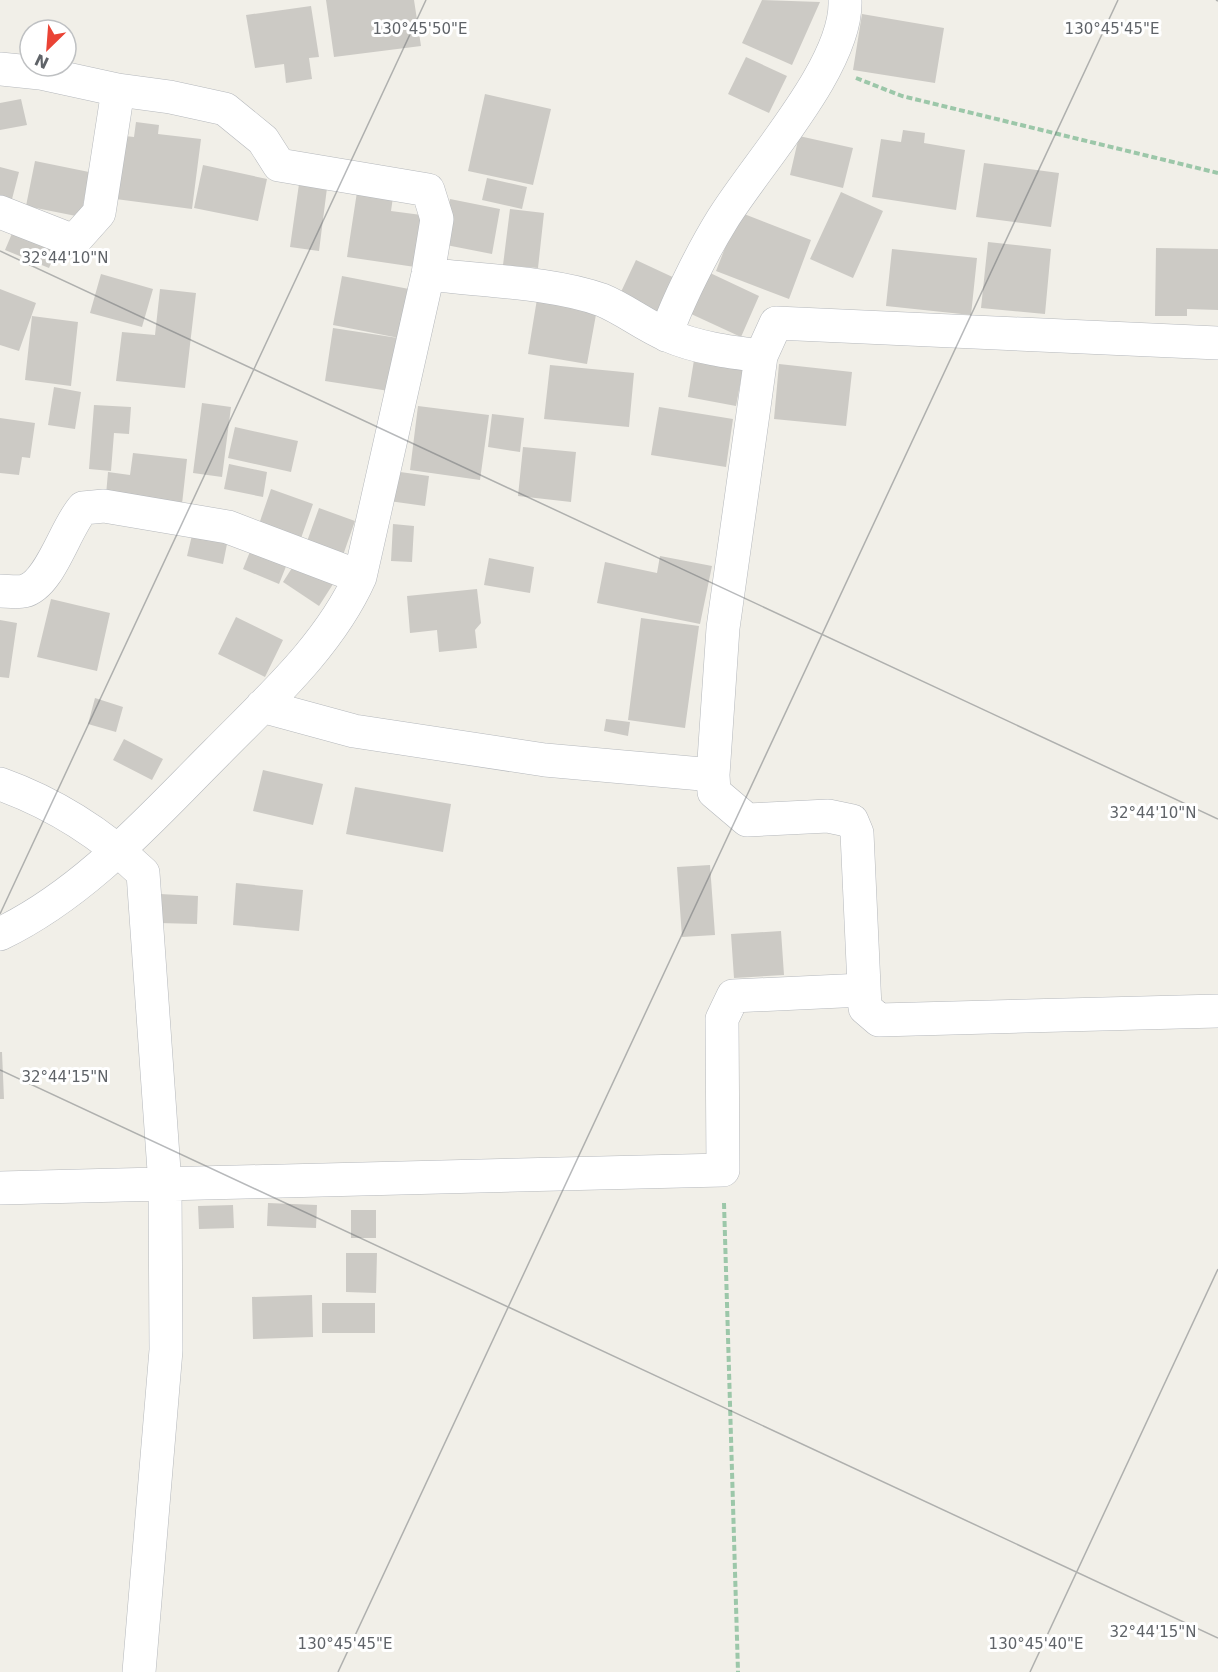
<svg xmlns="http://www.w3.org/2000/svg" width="1218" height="1672" viewBox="0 0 1218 1672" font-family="'DejaVu Sans',sans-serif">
  <rect width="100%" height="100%" fill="#f1efe8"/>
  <path fill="#cccac5" d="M 326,0 L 414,0 L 421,46 L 334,57 Z
    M 762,0 L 820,2 L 792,65 L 742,43 Z
    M 311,6 L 319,57 L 309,58 L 312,79 L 286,83 L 284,64 L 255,68 L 246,15 Z
    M 862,14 L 944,28 L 935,83 L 853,70 Z
    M 746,57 L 787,76 L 769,113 L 728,94 Z
    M 485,94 L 551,109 L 533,185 L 468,171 Z
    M 21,99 L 27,125 L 0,130 L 0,103 Z
    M 136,122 L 159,125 L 158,134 L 201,139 L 192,209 L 108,198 L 116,135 L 134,137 Z
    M 903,130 L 925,133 L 924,143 L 965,150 L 956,210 L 872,197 L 881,139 L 901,142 Z
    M 799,136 L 853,148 L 843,188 L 790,175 Z
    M 35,161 L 89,172 L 81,217 L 26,206 Z
    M 984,163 L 1059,173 L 1051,227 L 976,217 Z
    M 203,165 L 267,179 L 258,221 L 194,208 Z
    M 0,167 L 19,172 L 11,203 L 0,200 Z
    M 487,178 L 527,187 L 522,209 L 482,200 Z
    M 299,184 L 327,188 L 319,251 L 290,247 Z
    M 357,192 L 393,197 L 391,211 L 429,216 L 422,268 L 347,257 Z
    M 841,192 L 883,211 L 853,278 L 810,259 Z
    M 450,199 L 500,209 L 492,254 L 441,244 Z
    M 510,209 L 544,213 L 538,268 L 503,265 Z
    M 739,212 L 811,240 L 789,299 L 716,271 Z
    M 16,224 L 60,242 L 49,268 L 5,250 Z
    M 988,242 L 1051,249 L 1045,314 L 981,308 Z
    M 1156,248 L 1218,249 L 1218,310 L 1187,309 L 1187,316 L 1155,316 Z
    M 892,249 L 977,258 L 971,315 L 886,306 Z
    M 636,260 L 679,280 L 663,314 L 620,294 Z
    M 708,272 L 759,296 L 741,337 L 689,313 Z
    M 101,274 L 153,289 L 142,327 L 90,313 Z
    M 342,276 L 409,289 L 399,338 L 333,325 Z
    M 0,289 L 36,303 L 19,351 L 0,345 Z
    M 160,289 L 196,293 L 185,388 L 116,381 L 122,332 L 155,335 Z
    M 537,299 L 597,309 L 587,364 L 528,354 Z
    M 32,316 L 78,322 L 71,386 L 25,380 Z
    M 333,328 L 398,338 L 389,391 L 325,381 Z
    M 694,360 L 743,369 L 736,406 L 688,397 Z
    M 779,364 L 852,372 L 846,426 L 774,419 Z
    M 550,365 L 634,373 L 629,427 L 544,419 Z
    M 54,387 L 81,392 L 75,429 L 48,425 Z
    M 202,403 L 231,407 L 222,477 L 193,473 Z
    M 94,405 L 131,407 L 129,434 L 114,433 L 111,471 L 89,469 Z
    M 418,406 L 489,415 L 480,480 L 410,470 Z
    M 659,407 L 733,419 L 726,467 L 651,455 Z
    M 492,414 L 524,418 L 520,452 L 488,447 Z
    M 0,418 L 35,423 L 30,458 L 22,457 L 19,475 L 0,473 Z
    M 235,427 L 298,441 L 291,472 L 228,458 Z
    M 523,447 L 576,452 L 571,502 L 518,496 Z
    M 133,453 L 187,459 L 182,504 L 106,495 L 108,472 L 130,475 Z
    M 229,464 L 267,472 L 263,497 L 224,489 Z
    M 393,471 L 429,476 L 425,506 L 389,501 Z
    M 271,489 L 313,504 L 299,544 L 257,530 Z
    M 319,508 L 355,521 L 341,561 L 305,547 Z
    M 393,524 L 414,526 L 412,562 L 391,561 Z
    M 193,531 L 228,539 L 223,564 L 187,556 Z
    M 253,544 L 289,559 L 279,584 L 243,569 Z
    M 660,556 L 712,566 L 700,624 L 597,603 L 605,562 L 657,573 Z
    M 299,557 L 335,581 L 319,606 L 283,582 Z
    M 489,558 L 534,567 L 530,593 L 484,585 Z
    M 477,589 L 481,623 L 475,630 L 477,648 L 439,652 L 437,630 L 410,633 L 407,596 Z
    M 51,599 L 110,613 L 97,671 L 37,657 Z
    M 236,617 L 283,640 L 265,677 L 218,654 Z
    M 641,618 L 699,626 L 685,728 L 628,720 Z
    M 0,620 L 17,623 L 9,678 L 0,677 Z
    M 95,698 L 123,707 L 116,732 L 88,724 Z
    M 606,719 L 630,722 L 628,736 L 604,731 Z
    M 124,739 L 163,759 L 152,780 L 113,760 Z
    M 263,770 L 323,784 L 313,825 L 253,811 Z
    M 355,787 L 451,804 L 443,852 L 346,834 Z
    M 710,865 L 715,935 L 682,937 L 677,867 Z
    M 236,883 L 303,890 L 299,931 L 233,925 Z
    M 160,894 L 198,896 L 197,924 L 159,923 Z
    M 781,931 L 784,975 L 734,978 L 731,934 Z
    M 0,1052 L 2,1052 L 4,1099 L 0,1099 Z
    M 268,1203 L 317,1205 L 316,1228 L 267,1226 Z
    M 233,1205 L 234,1228 L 199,1229 L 198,1206 Z
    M 351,1210 L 376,1210 L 376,1238 L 351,1238 Z
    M 346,1253 L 377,1253 L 376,1293 L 346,1292 Z
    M 312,1295 L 313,1337 L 253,1339 L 252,1297 Z
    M 322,1303 L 375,1303 L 375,1333 L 322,1333 Z"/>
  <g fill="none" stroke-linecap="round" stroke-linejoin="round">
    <defs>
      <path id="street" d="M 0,69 L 40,73 L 118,90 L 170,97 L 225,109 L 263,140 L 279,165 L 428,190 L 437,219 L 428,274 L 360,577 C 329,646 268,700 216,753 C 150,819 85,893 0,934
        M 0,212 L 74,241 L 99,213 L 118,90
        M 428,274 C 481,281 553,282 602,300 C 624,309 644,325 667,335 C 697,348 729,352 761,356
        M 666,335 C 677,302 704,249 722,220 C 757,163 848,65 845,0
        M 1218,343 L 776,323 L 761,356 L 758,378 L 723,628 L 713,775 L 714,792 L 747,820 L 828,816 L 852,821 L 857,833 L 865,1008 L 879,1020 L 1218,1011
        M 0,591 C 7,591 17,593 24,591 C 50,585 65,528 83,508 L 104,506 L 228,527 L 360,577
        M 262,706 L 354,731 L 545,760 L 713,775
        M 0,784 C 53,803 102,834 143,873 L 165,1185 L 166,1350 L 139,1672
        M 0,1188 L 723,1170 L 722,1019 L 733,996 L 863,990"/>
    </defs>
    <use href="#street" stroke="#b5b8bc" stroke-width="34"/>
    <path stroke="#9cc7a9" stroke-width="4" stroke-dasharray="6 3" stroke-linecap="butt" d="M 856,78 L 902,96 L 1218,173
      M 724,1203 L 738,1672"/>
    <use href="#street" stroke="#fff" stroke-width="33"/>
  </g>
  <path fill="none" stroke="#5f6368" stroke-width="1.5" stroke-opacity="0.45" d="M 1216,0 L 1218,1M 0,251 L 1218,819M 0,914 L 426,0M 0,1070 L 1218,1638M 338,1672 L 1118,0M 1030,1672 L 1218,1269"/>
  <g font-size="15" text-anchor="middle" fill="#5f6368" stroke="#fff" stroke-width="6" stroke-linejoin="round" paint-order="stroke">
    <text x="420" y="34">130°45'50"E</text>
    <text x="1112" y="34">130°45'45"E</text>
    <text x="65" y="263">32°44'10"N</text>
    <text x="1153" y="818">32°44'10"N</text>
    <text x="65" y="1082">32°44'15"N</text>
    <text x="1153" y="1637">32°44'15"N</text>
    <text x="345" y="1649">130°45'45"E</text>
    <text x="1036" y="1649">130°45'40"E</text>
  </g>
  <g transform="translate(48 48) rotate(205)"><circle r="28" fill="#ffffff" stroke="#bfc1c3" stroke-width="1.5"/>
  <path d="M0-4.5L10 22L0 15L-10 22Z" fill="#ea4335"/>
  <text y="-9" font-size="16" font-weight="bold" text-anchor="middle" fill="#5f6368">N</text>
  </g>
</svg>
